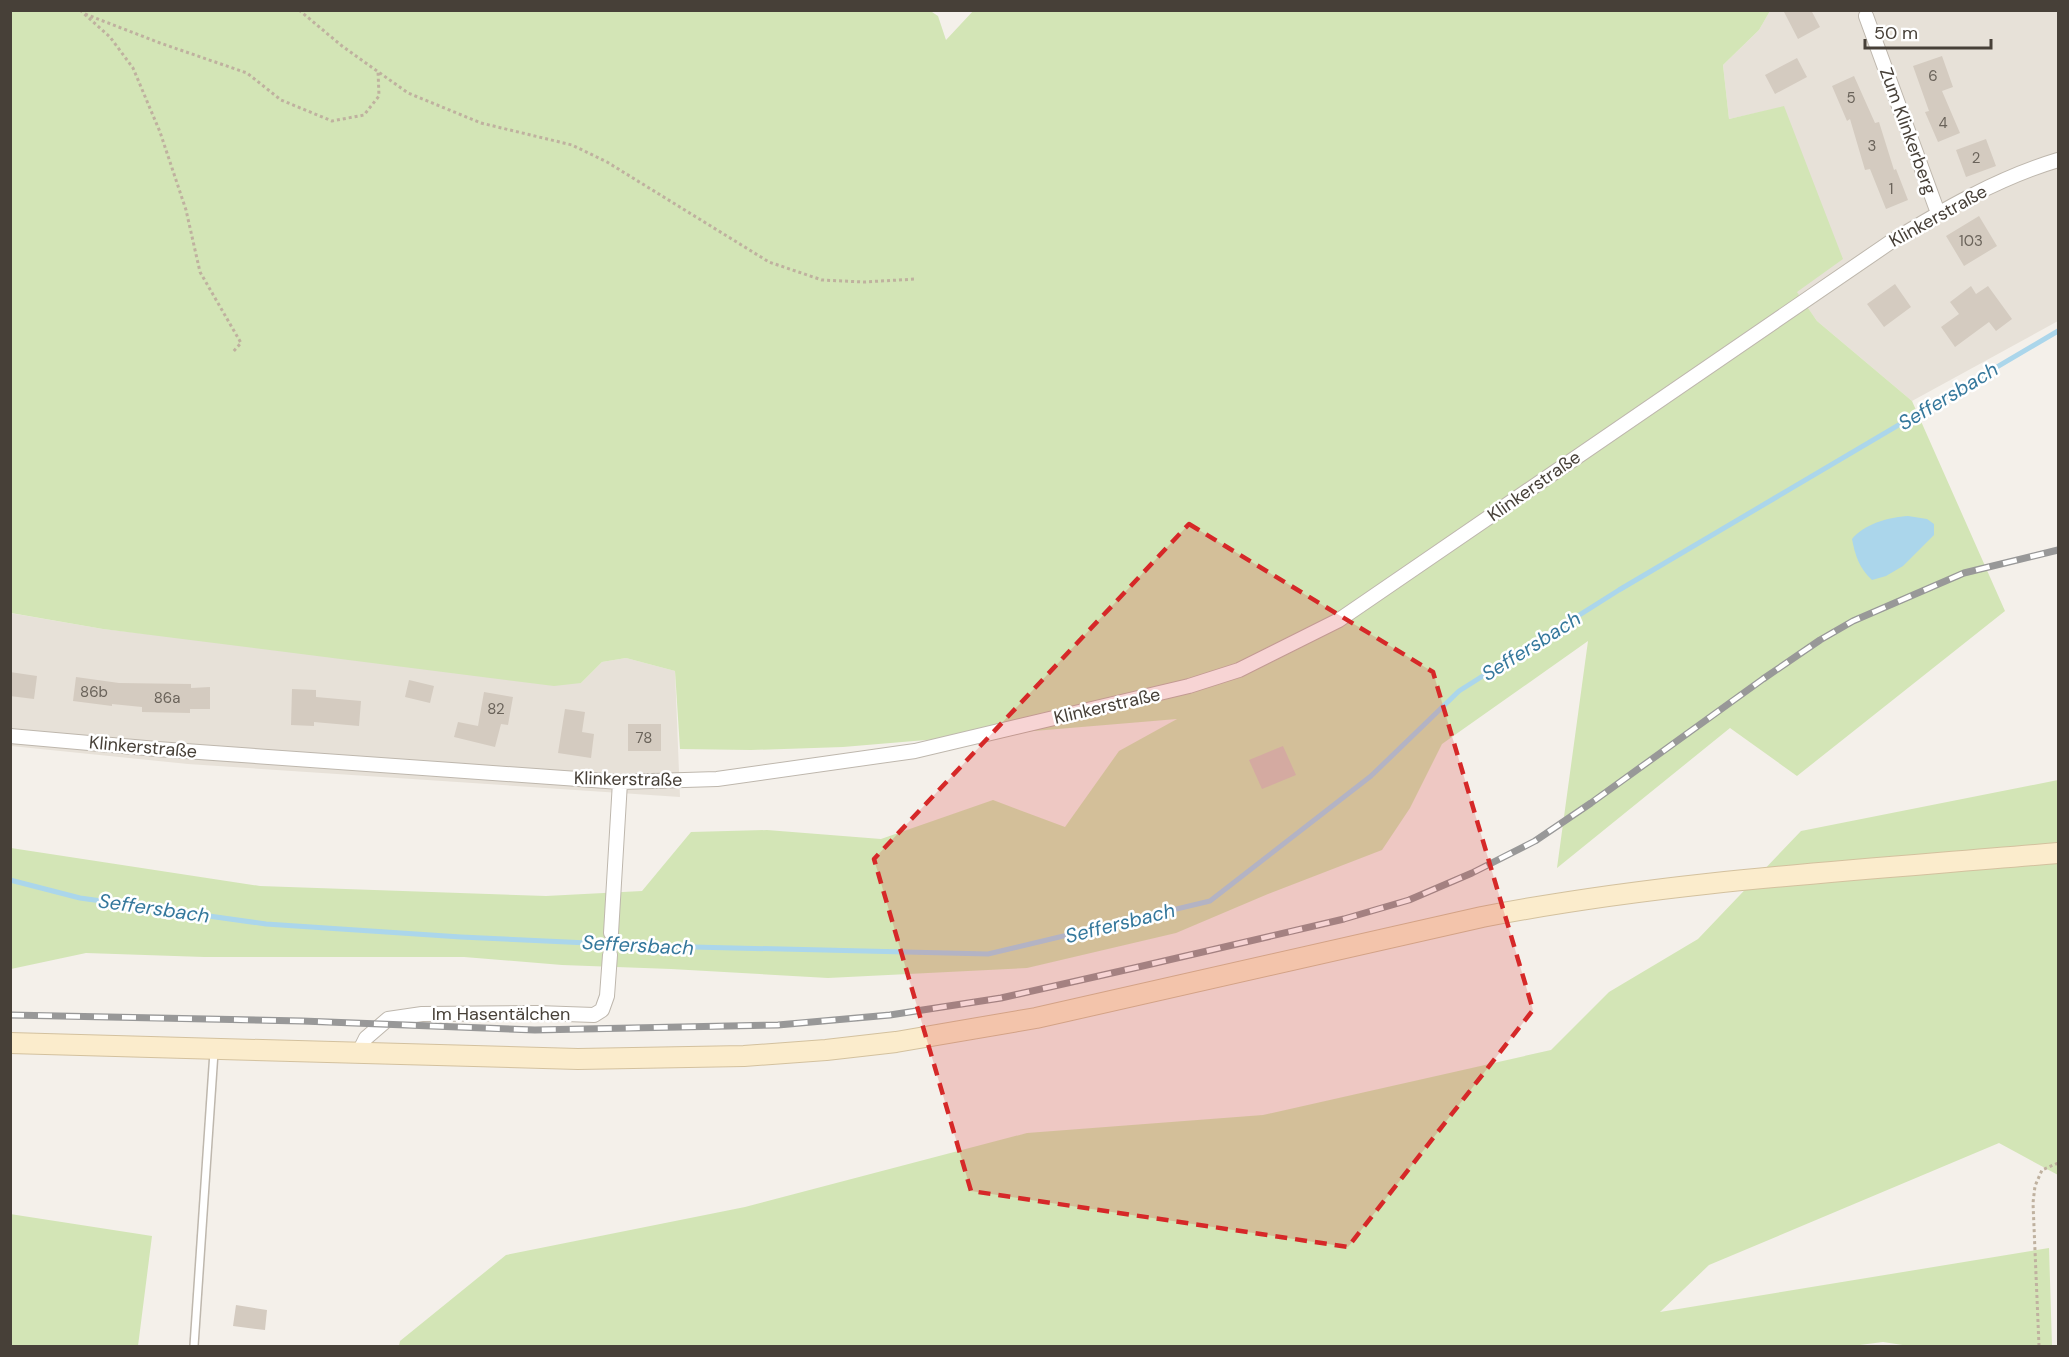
<svg xmlns="http://www.w3.org/2000/svg" width="2069" height="1357" viewBox="0 0 2069 1357" font-family="'DM Sans',sans-serif">
  <rect width="100%" height="100%" fill="#f4f0ea"/>
  <path fill="#e7e1d8" d="M 1770,11 L 2058,11 L 2058,321 L 1912,401 L 1817,321 L 1796,291 L 1784,107 L 1729,119 L 1723,65 L 1759,30 Z
    M 10,613 L 103,629 L 581,683 L 602,662 L 626,658 L 675,671 L 680,797 L 188,764 L 11,746 Z"/>
  <path fill="#d3e5b6" d="M 929,10 L 938,16 L 946,40 L 974,10 L 1770,11 L 1759,30 L 1723,65 L 1729,119 L 1784,106 L 1843,259 L 1797,292 L 1817,321 L 1912,401 L 2005,611 L 1797,776 L 1730,728 L 1557,868 L 1588,641 L 1442,744 L 1410,808 L 1382,850 L 1268,894 L 1176,933 L 1027,968 L 828,978 L 671,969 L 562,965 L 464,957 L 204,957 L 86,953 L 11,969 L 11,848 L 260,886 L 546,896 L 642,891 L 691,832 L 767,830 L 881,839 L 993,800 L 1065,827 L 1119,751 L 1177,719 L 843,747 L 751,750 L 680,749 L 675,671 L 626,658 L 602,662 L 581,683 L 554,686 L 103,629 L 11,613 L 10,11 Z
    M 2058,780 L 2058,1175 L 1999,1143 L 1709,1265 L 1660,1312 L 2049,1248 L 2052,1346 L 1909,1346 L 1883,1342 L 1852,1346 L 399,1346 L 400,1341 L 506,1255 L 745,1207 L 1027,1133 L 1263,1115 L 1551,1050 L 1609,992 L 1698,939 L 1801,831 Z
    M 10,1214 L 152,1236 L 138,1346 L 11,1346 Z"/>
  <path fill="#abd6eb" d="M 1908,516 L 1927,519 L 1934,524 L 1934,535 L 1903,566 L 1886,576 L 1872,580 C 1859,568 1855,555 1852,539 C 1864,524 1889,517 1908,516 Z"/>
  <g fill="none" stroke-linecap="round" stroke-linejoin="round">
    <path stroke="#abd6eb" stroke-width="5" d="M 10,880 L 80,898 L 266,924 L 461,937 L 652,946 L 988,954 L 1210,901 L 1371,776 L 1459,691 L 1619,590 L 2058,331"/>
  </g>
  <path fill="#d4cbc0" d="M 1783,10 L 1811,10 L 1820,27 L 1798,39 Z
    M 1942,56 L 1953,87 L 1942,91 L 1960,133 L 1938,142 L 1925,112 L 1929,111 L 1913,66 Z
    M 1797,58 L 1807,77 L 1775,94 L 1765,75 Z
    M 1854,76 L 1875,123 L 1879,122 L 1894,170 L 1896,169 L 1908,200 L 1886,209 L 1870,169 L 1865,170 L 1850,119 L 1847,121 L 1832,86 Z
    M 1986,139 L 1996,166 L 1966,177 L 1956,150 Z
    M 1979,216 L 1997,246 L 1964,266 L 1946,236 Z
    M 1895,284 L 1911,307 L 1884,327 L 1867,304 Z
    M 1971,286 L 1976,294 L 1988,286 L 2012,319 L 1996,331 L 1989,322 L 1955,347 L 1941,327 L 1959,314 L 1950,302 Z
    M 10,672 L 37,676 L 34,699 L 10,696 Z
    M 76,677 L 119,683 L 191,684 L 191,688 L 210,687 L 210,709 L 190,709 L 190,713 L 142,712 L 142,707 L 112,704 L 112,706 L 73,701 Z
    M 409,680 L 434,686 L 430,703 L 405,697 Z
    M 292,689 L 316,690 L 316,697 L 361,701 L 359,726 L 314,722 L 314,726 L 291,725 Z
    M 484,692 L 513,697 L 508,725 L 501,724 L 495,747 L 454,737 L 458,722 L 478,726 Z
    M 565,709 L 585,712 L 582,732 L 594,734 L 591,758 L 558,753 Z
    M 628,724 L 661,724 L 661,751 L 628,751 Z
    M 1283,746 L 1296,775 L 1262,789 L 1249,760 Z
    M 236,1305 L 267,1310 L 265,1330 L 233,1326 Z"/>
  <g fill="none" stroke-linecap="round" stroke-linejoin="round">
    <defs>
      <path id="lane" d="M 194,1346 L 214,1052"/>
      <path id="street" d="M 1866,16 L 1938,213
        M 10,736 L 157,749 L 620,782 L 717,779 L 915,751 L 1189,686 L 1239,670 L 1339,620 L 1889,243 C 1943,210 1998,178 2058,160
        M 611,933 L 620,782
        M 359,1052 L 366,1038 L 388,1019 L 422,1014 L 537,1013 L 594,1015 L 602,1010 L 607,996 L 610,955"/>
      <path id="secondary" d="M 10,1043 L 578,1059 L 744,1056 L 826,1050 L 896,1042 L 1036,1018 L 1482,917 C 1672,880 1866,870 2058,853"/>
    </defs>
    <use href="#lane" stroke="#beb7ad" stroke-width="10"/>
    <use href="#street" stroke="#beb7ad" stroke-width="16"/>
    <use href="#secondary" stroke="#d3c19e" stroke-width="22"/>
    <path stroke="#bfb19f" stroke-width="3" stroke-dasharray="3 3" stroke-linecap="butt" d="M 80,10 L 110,37 L 133,68 L 160,132 L 186,210 L 200,272 L 241,343 L 233,352
      M 299,10 L 342,46 L 408,93 L 481,123 L 572,145 L 607,162 L 769,262 L 822,280 L 864,282 L 916,279
      M 85,14 L 160,43 L 247,73 L 281,100 L 332,121 L 364,115 L 379,96 L 378,71
      M 2039,1346 L 2033,1203 L 2035,1186 L 2042,1170 L 2058,1163"/>
    <use href="#lane" stroke="#fff" stroke-width="7"/>
    <use href="#street" stroke="#fff" stroke-width="14"/>
    <use href="#secondary" stroke="#fbeccc" stroke-width="20"/>
    <defs>
      <path id="rail" d="M 10,1015 L 302,1021 L 535,1030 L 778,1025 L 890,1015 L 1001,998 L 1134,968 L 1344,919 L 1409,900 L 1472,873 L 1535,841 L 1591,803 L 1763,679 L 1820,640 L 1853,621 L 1964,573 L 2058,550"/>
    </defs>
    <use href="#rail" stroke="#989898" stroke-width="7"/>
    <use href="#rail" stroke="#fff" stroke-width="4.5" stroke-dasharray="14" stroke-linecap="butt"/>
  </g>
  <path fill="#d62828" fill-opacity="0.2" stroke="#d62828" stroke-width="4.5" stroke-dasharray="12 8" stroke-linejoin="round" d="M 1189,524 L 1433,672 L 1533,1010 L 1348,1247 L 971,1191 L 874,859 Z"/>
  <g text-anchor="middle" dominant-baseline="central" stroke-width="5" stroke-linejoin="round" paint-order="stroke">
    <g font-size="15" fill="#6a635a">
      <text x="1933" y="76">6</text>
      <text x="1851" y="98">5</text>
      <text x="1943" y="123">4</text>
      <text x="1872" y="146">3</text>
      <text x="1976" y="158">2</text>
      <text x="1891" y="189">1</text>
      <text x="1971" y="241">103</text>
      <text x="94" y="692">86b</text>
      <text x="167" y="698">86a</text>
      <text x="496" y="709">82</text>
      <text x="644" y="738">78</text>
    </g>
    <g font-size="18" fill="#474038" stroke="#fff">
      <text transform="translate(1908 131) rotate(70)">Zum Klinkerberg</text>
      <text transform="translate(1938 216) rotate(-29)">Klinkerstraße</text>
      <text transform="translate(1534 486) rotate(-35)">Klinkerstraße</text>
      <text transform="translate(1107 706) rotate(-13)">Klinkerstraße</text>
      <text transform="translate(143 747) rotate(5)">Klinkerstraße</text>
      <text transform="translate(628 779) rotate(1)">Klinkerstraße</text>
      <text x="501" y="1014">Im Hasentälchen</text>
    </g>
    <g font-size="20" font-style="italic" fill="#35789c" stroke="#fff">
      <text transform="translate(1948 396) rotate(-31)">Seffersbach</text>
      <text transform="translate(1531 646) rotate(-32)">Seffersbach</text>
      <text transform="translate(154 908) rotate(8)">Seffersbach</text>
      <text transform="translate(1120 923) rotate(-14)">Seffersbach</text>
      <text transform="translate(638 945) rotate(3)">Seffersbach</text>
    </g>
  </g>
  <rect width="2069" height="1357" fill="none" stroke="#474038" stroke-width="24"/>
  <path d="M1865 39v9h126v-9" fill="none" stroke="#474038" stroke-width="3"/>
  <text x="1874" y="39" font-size="18" fill="#474038" stroke="#ffffff" stroke-width="4.5" paint-order="stroke">50 m</text>
</svg>
